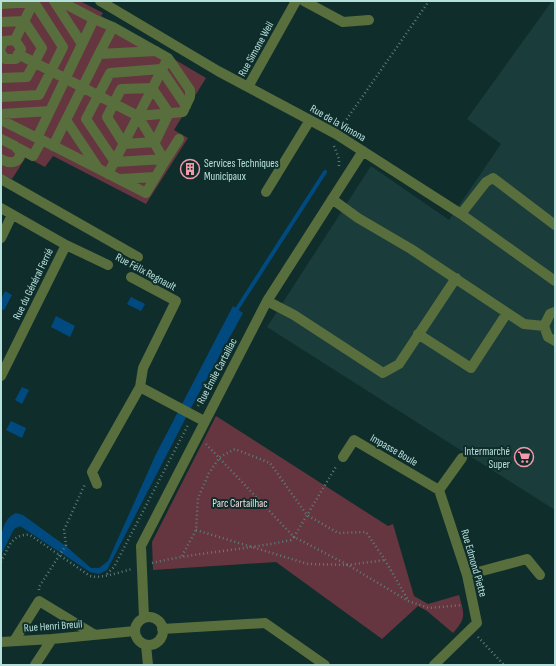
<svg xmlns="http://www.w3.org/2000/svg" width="556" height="666" viewBox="0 0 556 666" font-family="'Sofia Sans Condensed',sans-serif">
  <rect width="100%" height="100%" fill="#0f2d2b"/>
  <path fill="#1a3c3a" d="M 552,1 L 555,1 L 555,510 L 267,327 L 371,166 L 449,220 L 501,144 L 467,119 Z"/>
  <path fill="#65363f" d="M 1,1 L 80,1 L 103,13 L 101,16 L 206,78 L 174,130 L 188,138 L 146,204 L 53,156 L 45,167 L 26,157 L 12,179 L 1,174 Z
    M 216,416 L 388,526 L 393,524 L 414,596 L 428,604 L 459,595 C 464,613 467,618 453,633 L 427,611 L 418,606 L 382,639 L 276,562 L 153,570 L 152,542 Z"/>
  <path fill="#004a7f" d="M 5,291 L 12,295 L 4,310 L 1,309 L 1,299 Z
    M 131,297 L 145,304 L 141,311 L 127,304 Z
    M 233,306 L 243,313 L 193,404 L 107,570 L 99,574 L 90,572 L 20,526 L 14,529 L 1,555 C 1,539 0,520 16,513 L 23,515 L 67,547 L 91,568 L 99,568 L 108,561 L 156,454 Z
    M 56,316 L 75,326 L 70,337 L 51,327 Z
    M 22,387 L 29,390 L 22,404 L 15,400 Z
    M 11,421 L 26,428 L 22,438 L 6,430 Z"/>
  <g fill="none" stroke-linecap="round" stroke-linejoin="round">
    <path stroke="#004a7f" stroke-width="4" d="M 235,312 L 325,172"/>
    <path stroke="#5b7e7b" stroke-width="2.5" stroke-dasharray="1 3" stroke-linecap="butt" d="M 342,126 L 429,1
      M 334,146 L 339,159 L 339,168
      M 198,406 L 210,384
      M 206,444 L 294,537 L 337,465
      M 196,530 L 308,564 L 348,565 L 385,560
      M 182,556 L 196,530 L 198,498 L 209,473 L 220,457 L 235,449 L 270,463 L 307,515 L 338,533 L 366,532 L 385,560 L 408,600
      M 1,562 C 8,548 12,533 30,535 L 90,576 C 101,579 120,572 132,569
      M 152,563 C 198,552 245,550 291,540 L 294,537 L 348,565 L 408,601 L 429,608 L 462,605
      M 107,574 L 114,567 L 188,425
      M 39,590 L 39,587 L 66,545 L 64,530 L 85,484
      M 478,637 L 504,665"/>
    <path stroke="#586e3d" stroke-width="10" d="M 54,1 L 82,44
      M 100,1 L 218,71 L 336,134 L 461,214 L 555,281
      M 304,1 L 343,22 L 369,20
      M 1,4 L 34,2 L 63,47 L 39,95 L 1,97
      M 94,19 L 113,27 L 168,58 L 108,174
      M 1,22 L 24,21 L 42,48 L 27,77 L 1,78
      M 15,40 L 34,1
      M 1,47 L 4,41 L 15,40 L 21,49 L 16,59 L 5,59 L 1,53
      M 18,54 L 138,116 L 183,112 L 190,97 L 190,90 L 168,58
      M 99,54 L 113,27
      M 248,87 L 296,1
      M 152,88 L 169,113 L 155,142 L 124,144 L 107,117 L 121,89 Z
      M 1,114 L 50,111
      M 1,120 L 37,138 L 94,19 L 60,1
      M 1,139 L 15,146 L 20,152 C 20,164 10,164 1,159
      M 42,140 L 146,193 L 165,161 L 138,116
      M 53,146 L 66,120
      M 18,148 L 33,156 L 42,140 L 37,138
      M 164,159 L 115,162 L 86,119 L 110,73 L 161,69 L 186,106
      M 165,161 L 179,139
      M 98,168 L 66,120 L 99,54 L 156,51
      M 1,179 L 138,257
      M 120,179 L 155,177
      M 266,192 L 310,120
      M 332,199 L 358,218 L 411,249 L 524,324 L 544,326
      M 1,208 L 66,245 L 108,265
      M 461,214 L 486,182 L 493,178 L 555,225
      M 1,238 L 12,215
      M 131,277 L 176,301 L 143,368 L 140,387 L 204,421
      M 267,301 L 294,315 L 383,373 L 399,364 L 456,278
      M 555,312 L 550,314 L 544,326 L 548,337 L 555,341
      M 418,334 L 471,368 L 507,313
      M 1,376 L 66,245
      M 343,457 L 354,440 L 439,490
      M 97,484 L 92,472 L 140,387
      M 467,575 L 527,559 L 540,575
      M135 631a14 14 0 1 1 28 0a14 14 0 1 1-28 0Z
      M 144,618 L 141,546 L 267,301 L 363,151
      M 162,629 L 265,623 L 325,665
      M 14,641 L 39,601 L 95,635
      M 1,642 L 52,639 L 135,631
      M 146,645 L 148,665
      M 35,665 L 52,639
      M 434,665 L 477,623 L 467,575 L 439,490 L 462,458"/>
  </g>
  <defs>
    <symbol id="building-ring" viewBox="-11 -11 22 22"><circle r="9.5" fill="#0f2d2b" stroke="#f39aa9" stroke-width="1.5"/><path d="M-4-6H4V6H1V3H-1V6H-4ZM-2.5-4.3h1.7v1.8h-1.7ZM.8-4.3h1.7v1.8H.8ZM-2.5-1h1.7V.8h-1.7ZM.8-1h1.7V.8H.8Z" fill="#f39aa9"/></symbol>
    <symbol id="supermarket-ring" viewBox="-11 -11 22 22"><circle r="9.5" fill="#0f2d2b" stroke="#f39aa9" stroke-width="1.5"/><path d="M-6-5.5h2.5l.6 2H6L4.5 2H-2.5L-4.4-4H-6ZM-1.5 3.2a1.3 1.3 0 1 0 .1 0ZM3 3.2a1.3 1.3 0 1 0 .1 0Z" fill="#f39aa9"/></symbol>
  </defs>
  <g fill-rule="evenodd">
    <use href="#building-ring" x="179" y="158" width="22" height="22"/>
    <use href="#supermarket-ring" x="513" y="446" width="22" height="22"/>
  </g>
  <g text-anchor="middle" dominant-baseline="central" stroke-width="4" stroke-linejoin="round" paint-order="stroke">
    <g font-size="11" fill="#b6e0dc" stroke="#0f2d2b">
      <text transform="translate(256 49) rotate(-61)">Rue Simone Weil</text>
      <text transform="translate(338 123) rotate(30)">Rue de la Vimona</text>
      <text transform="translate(146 272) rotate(28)">Rue Félix Regnault</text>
      <text transform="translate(33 284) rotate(-64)">Rue du Général Ferrié</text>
      <text transform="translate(217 371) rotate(-62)">Rue Émile Cartaillac</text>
      <text transform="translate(394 450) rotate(30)">Impasse Boule</text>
      <text transform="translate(474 563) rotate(74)">Rue Edmond Piette</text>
      <text transform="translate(53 626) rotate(-4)">Rue Henri Breuil</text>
    </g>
    <g font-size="11" fill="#b6e0dc" stroke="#0f2d2b" text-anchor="start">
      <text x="204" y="163">Services Techniques<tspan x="204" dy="13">Municipaux</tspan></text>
      <text x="510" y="451" text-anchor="end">Intermarché<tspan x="510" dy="13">Super</tspan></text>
    </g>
    <g font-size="11" fill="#f6dde0" stroke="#0f2d2b">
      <text x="240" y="503">Parc Cartailhac</text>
    </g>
  </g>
  <rect width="556" height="666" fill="none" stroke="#b6e0dc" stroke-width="4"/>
</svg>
